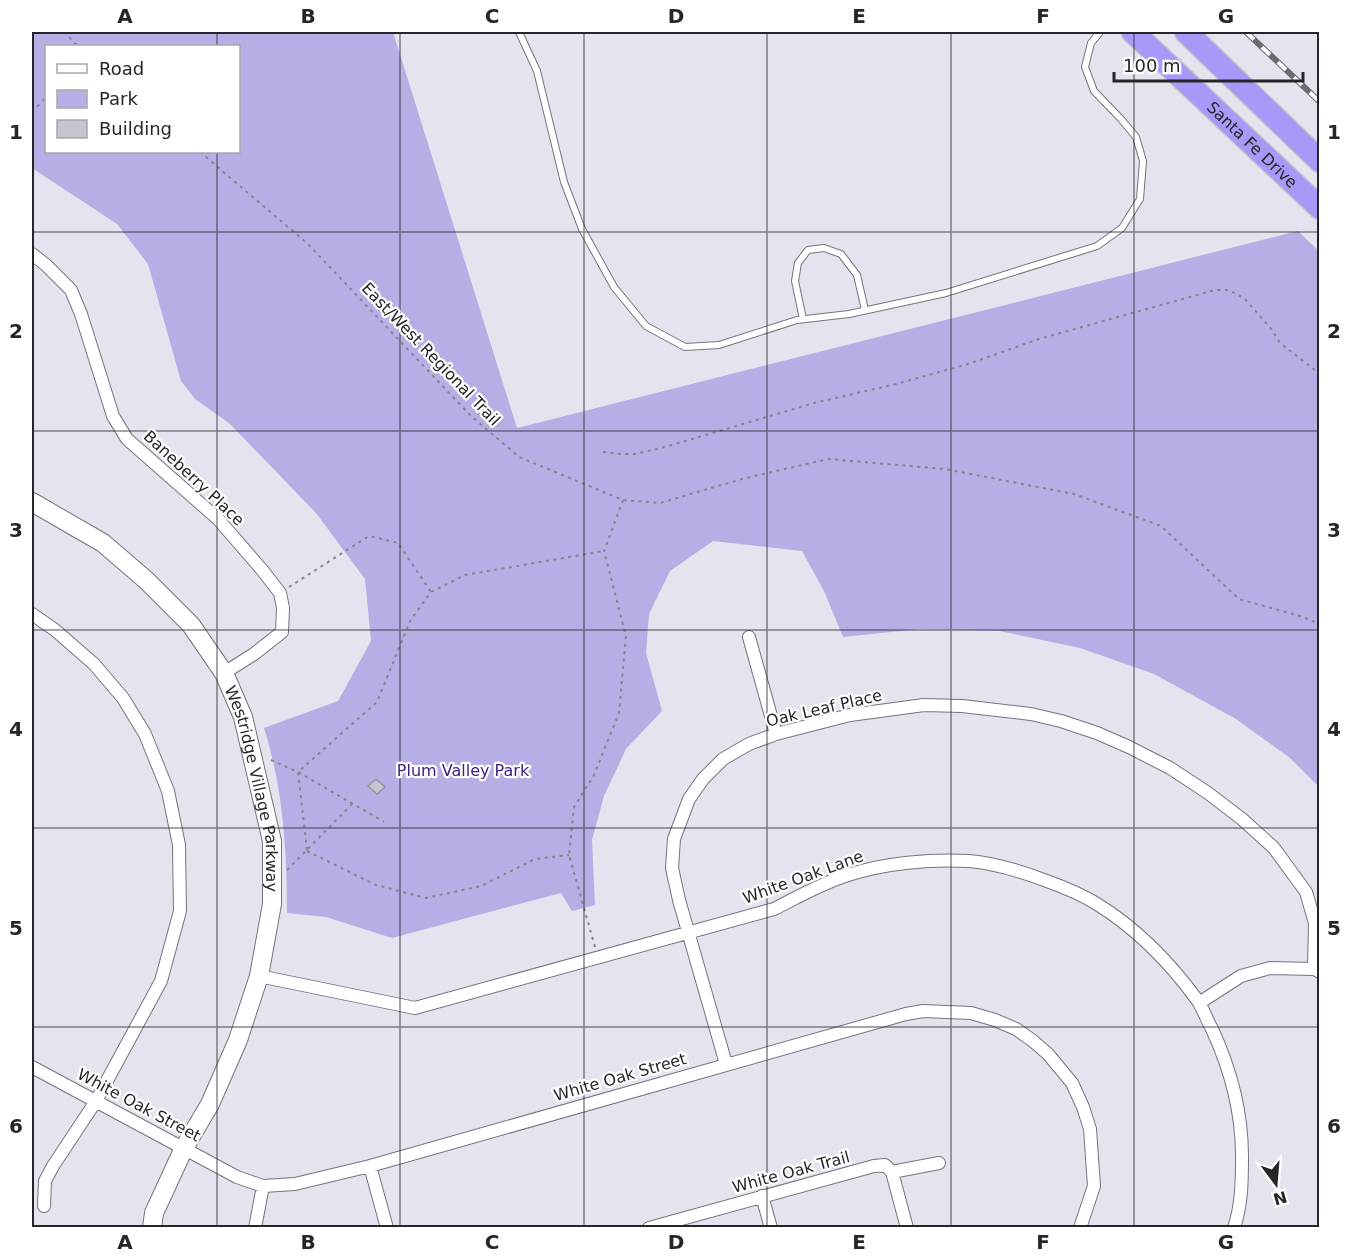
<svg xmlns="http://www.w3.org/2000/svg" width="1351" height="1259" viewBox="0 0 1351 1259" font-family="'DejaVu Sans',sans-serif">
  <rect width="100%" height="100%" fill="#e4e4ef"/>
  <path fill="#b5afe5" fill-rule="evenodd" d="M 32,32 L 393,32 L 517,428 L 1298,231 L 1320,252 L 1319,787 L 1290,758 L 1236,719 L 1154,674 L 1080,648 L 1000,631 L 920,629 L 843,637 L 824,591 L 802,551 L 713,541 L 670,571 L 649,614 L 646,653 L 662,711 L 626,749 L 604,796 L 592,840 L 595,905 L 572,911 L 561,893 L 392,938 L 326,917 L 287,913 C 287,851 283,787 264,728 L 338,701 L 371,641 L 365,579 L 316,513 L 229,423 L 195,399 L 181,381 L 148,264 L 117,224 L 32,168 ZM 46,46 L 238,46 L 238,152 L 46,152 Z"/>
  <path fill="#c6c5d0" stroke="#92929c" stroke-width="1.5" d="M 376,779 L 385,787 L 377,794 L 368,786 Z"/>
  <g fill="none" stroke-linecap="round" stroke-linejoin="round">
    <defs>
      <path id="lane" d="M 519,32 L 537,71 L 564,182 L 582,229 L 614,287 L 646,326 L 685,347 L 719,345 L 797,320 L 849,314 L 946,293 L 1097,246 L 1122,228 L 1140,199 L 1143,161 L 1136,137 L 1121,119 L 1094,91 L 1085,67 L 1091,43 L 1100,32
        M 803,319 L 795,281 L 798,263 L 808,250 L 824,248 L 841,254 L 857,275 L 865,310"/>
      <path id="street" d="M 32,254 L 46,265 L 71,290 L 81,314 L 113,416 L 127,439 L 218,519 L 263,571 L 280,593 L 283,608 L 282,632 L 254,654 L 224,673
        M 32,614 L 55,630 L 94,664 L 123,698 L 145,734 L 168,791 L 179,845 L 180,911 L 161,981 L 96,1101 L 53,1166 L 45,1181 L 44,1206
        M 749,637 L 776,734
        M 259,976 L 415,1008 L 774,909 C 798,897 822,883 848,875 C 885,863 930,859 969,861 C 994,863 1020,871 1044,880 C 1061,886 1081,894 1097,904 C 1136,928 1171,964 1198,1001 C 1203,1009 1207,1020 1212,1029 C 1231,1070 1242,1110 1242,1156 C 1242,1180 1242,1204 1234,1228
        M 1199,1003 L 1241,976 L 1270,968 L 1314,969 L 1320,972
        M 726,1064 L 679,900 L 672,868 L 674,839 L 689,799 L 703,779 L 723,759 L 749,744 L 776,734 L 850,715 L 924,705 L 962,706 L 1031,714 L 1061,721 L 1097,733 L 1129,747 L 1170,768 L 1208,793 L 1242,819 L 1274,848 L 1306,892 L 1315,923 L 1314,969
        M 32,1067 L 237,1177 L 263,1186 L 295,1184 L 370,1166 L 906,1014 L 923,1011 L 971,1013 L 995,1020 L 1016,1029 L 1033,1041 L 1048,1054 L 1072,1083 L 1083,1107 L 1090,1129 L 1094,1186 L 1080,1228
        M 370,1166 L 387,1228
        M 892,1172 L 907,1228
        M 892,1172 L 939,1163
        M 762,1196 L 771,1228
        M 255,1228 L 263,1186
        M 649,1228 L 874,1166 L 885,1165 L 892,1172"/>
      <g id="secondary">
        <path id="s1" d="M 32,502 L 103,543 L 146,580 L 191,625 L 224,673 L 243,717 L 272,841 L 272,904 L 259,976 L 238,1040 L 210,1104 L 184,1148 L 154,1213 L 152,1228"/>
      </g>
      <g id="highway">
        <path id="s2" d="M 1133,32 L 1320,208"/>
        <path d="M 1186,32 L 1320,161"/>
      </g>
    </defs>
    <use href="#lane" stroke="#75747e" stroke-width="8"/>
    <use href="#street" stroke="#75747e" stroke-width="14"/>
    <use href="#secondary" stroke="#75747e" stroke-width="20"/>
    <use href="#highway" stroke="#c7c6c7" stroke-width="25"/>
    <path stroke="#86858d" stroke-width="2" stroke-dasharray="3 4.5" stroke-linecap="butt" d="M 64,32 L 78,46
      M 32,112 L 46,97
      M 200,152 L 308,244 L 471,416 L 519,457 L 623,500 L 660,503 L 742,479 L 828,459 L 945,469 L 1074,494 L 1161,526 L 1239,599 L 1300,616 L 1320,624
      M 603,452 L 621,454 L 635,454 L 665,447 L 814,403 L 896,384 L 968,364 L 1039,339 L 1215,290 L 1227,290 L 1237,294 L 1246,300 L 1272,330 L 1280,343 L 1320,374
      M 289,587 L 369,536 L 398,543 L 431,592
      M 271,760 L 298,772 L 384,822
      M 307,850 L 298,772 L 377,702 L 410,621 L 431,592 L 465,575 L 604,551
      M 307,851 L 376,885 L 426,898 L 481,886 L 535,859 L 569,855
      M 287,870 L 352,804
      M 595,947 L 569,855 L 574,807 L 594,775 L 619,713 L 626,636 L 604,551 L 623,500"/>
    <use href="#lane" stroke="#fff" stroke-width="6"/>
    <use href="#street" stroke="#fff" stroke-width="12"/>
    <use href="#secondary" stroke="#fff" stroke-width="18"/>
    <use href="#highway" stroke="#a899f9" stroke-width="22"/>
    <defs>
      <path id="rail" d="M 1246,32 L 1320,102"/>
    </defs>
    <use href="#rail" stroke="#6c6b71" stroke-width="6"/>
    <use href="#rail" stroke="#fff" stroke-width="4" stroke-dasharray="11" stroke-linecap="butt"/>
  </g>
  <path fill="none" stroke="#262529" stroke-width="1.5" stroke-opacity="0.55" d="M 217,32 L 217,46M 400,32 L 400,1228M 584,32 L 584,1228M 767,32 L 767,1228M 951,32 L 951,1228M 1134,32 L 1134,1228M 217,152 L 217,1228M 32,232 L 1320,232M 32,431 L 1320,431M 32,630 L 1320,630M 32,828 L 1320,828M 32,1027 L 1320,1027"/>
  <g text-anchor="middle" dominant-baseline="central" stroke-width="4.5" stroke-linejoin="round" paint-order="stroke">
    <g font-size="16" fill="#262529" stroke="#fff">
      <text stroke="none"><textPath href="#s2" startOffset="164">Santa Fe Drive</textPath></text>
      <text transform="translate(431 354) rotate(46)">East/West Regional Trail</text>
      <text transform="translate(194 478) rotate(43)">Baneberry Place</text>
      <text transform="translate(824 708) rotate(-13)">Oak Leaf Place</text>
      <text stroke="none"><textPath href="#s1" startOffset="381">Westridge Village Parkway</textPath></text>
      <text transform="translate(803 877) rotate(-20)">White Oak Lane</text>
      <text transform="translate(620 1077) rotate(-16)">White Oak Street</text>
      <text transform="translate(139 1105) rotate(28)">White Oak Street</text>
      <text transform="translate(791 1172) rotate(-15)">White Oak Trail</text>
    </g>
    <g font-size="16" fill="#3b1c7f" stroke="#fff">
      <text x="463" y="770">Plum Valley Park</text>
    </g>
  </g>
  <rect width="1351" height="1259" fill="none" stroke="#ffffff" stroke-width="66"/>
  <rect x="45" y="45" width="195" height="108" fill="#ffffff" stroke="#a8a8a9" stroke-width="1.5"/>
  <rect x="57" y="64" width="30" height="9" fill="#ffffff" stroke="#a8a8a9" stroke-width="1.5"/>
  <text x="99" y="75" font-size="18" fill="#262529">Road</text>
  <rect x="57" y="90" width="30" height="18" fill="#b5afe5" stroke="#a8a8a9" stroke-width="1.5"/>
  <text x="99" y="105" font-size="18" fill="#262529">Park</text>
  <rect x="57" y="120" width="30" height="18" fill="#c6c5d0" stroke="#a8a8a9" stroke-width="1.5"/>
  <text x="99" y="135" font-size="18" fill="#262529">Building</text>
  <g transform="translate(1276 1184) rotate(164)" stroke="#ffffff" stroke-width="4.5" paint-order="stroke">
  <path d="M0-4.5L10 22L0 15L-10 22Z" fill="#262529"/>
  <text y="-9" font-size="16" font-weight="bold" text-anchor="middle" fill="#262529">N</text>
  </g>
  <path d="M1114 72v9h189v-9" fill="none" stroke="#262529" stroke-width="3"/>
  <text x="1123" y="72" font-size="18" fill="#262529" stroke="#ffffff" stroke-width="4.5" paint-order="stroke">100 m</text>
  <rect x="33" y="33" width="1285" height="1193" fill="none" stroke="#262529" stroke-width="2"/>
  <g font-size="20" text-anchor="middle" font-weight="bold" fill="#262529">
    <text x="125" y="23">A</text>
    <text x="308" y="23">B</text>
    <text x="492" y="23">C</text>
    <text x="676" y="23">D</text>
    <text x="859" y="23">E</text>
    <text x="1043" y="23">F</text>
    <text x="1226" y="23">G</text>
    <text x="16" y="139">1</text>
    <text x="1334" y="139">1</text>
    <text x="16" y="338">2</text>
    <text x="1334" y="338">2</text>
    <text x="16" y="537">3</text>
    <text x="1334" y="537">3</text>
    <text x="16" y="736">4</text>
    <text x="1334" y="736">4</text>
    <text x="16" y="935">5</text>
    <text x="1334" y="935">5</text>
    <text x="16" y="1133">6</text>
    <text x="1334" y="1133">6</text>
    <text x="125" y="1249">A</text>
    <text x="308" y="1249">B</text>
    <text x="492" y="1249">C</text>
    <text x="676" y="1249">D</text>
    <text x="859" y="1249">E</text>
    <text x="1043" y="1249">F</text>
    <text x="1226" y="1249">G</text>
  </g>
</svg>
